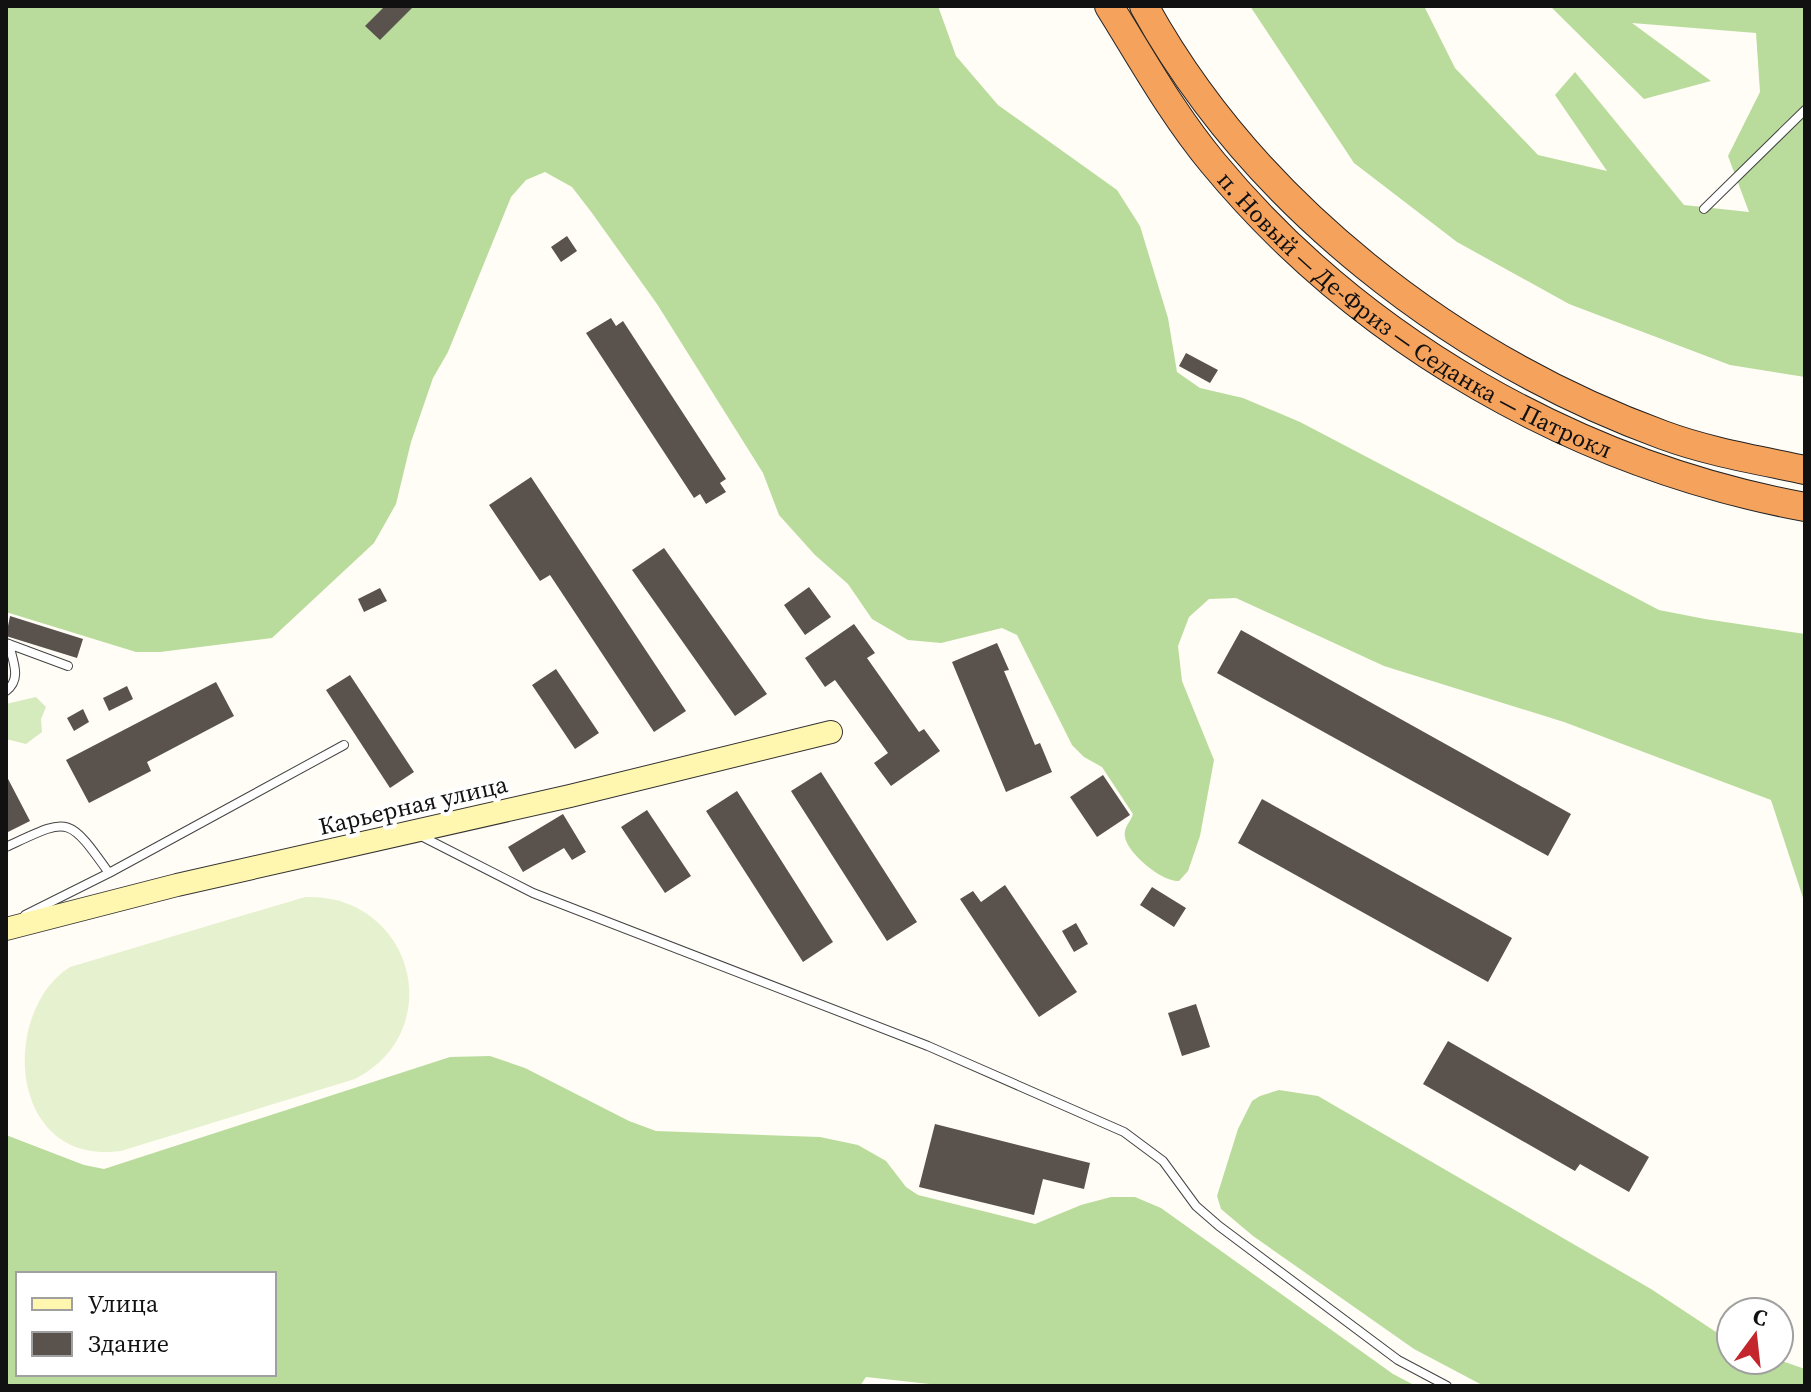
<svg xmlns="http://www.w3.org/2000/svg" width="1811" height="1392" viewBox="0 0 1811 1392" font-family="'Source Serif 4',serif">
  <rect width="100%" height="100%" fill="#fffdf5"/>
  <path fill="#d5ebbd" d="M 36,697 L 46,707 L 41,719 L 42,732 L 26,744 L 6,739 L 6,704 Z"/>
  <path fill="#b9dc9c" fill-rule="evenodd" d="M 6,6 L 938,6 L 956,56 L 998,105 L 1117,190 L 1140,226 L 1168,318 L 1177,372 L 1200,388 L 1243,398 L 1300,422 L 1659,610 L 1705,619 L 1805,634 L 1805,904 L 1771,800 L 1564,722 L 1384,666 L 1236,598 L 1209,599 L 1189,617 L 1178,646 L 1182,681 L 1214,760 L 1200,836 L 1188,871 L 1179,881 C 1162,882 1128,854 1125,837 C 1123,827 1131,822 1133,814 L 1102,767 L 1084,757 L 1072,745 L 1017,635 L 1002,628 L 941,643 L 908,640 L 872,619 L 848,584 L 815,555 L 779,515 L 763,473 L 657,304 L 592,213 L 572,187 L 545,172 L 526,180 L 511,197 L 448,352 L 433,378 L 411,442 L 396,504 L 374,543 L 272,638 L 160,652 L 136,652 L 6,612 Z
    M 1250,6 L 1424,6 L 1455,68 L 1538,155 L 1607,171 L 1555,95 L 1575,72 L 1684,205 L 1749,212 L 1728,156 L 1760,92 L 1756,33 L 1632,23 L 1711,81 L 1644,99 L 1550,6 L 1805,6 L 1805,377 L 1730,365 L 1569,304 L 1457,242 L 1354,163 Z
    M 490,1056 L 525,1068 L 629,1121 L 656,1131 L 820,1137 L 858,1145 L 886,1161 L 906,1187 L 918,1195 L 1035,1224 L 1081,1205 L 1111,1197 L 1135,1197 L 1161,1208 L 1393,1374 L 1416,1386 L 948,1386 L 866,1377 L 860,1386 L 6,1386 L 6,1135 L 84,1165 L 104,1169 L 450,1057 ZM 18,1274 L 274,1274 L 274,1374 L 18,1374 Z
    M 1279,1090 L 1318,1096 L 1651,1289 L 1716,1332 L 1731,1339 L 1731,1360 L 1779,1360 L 1805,1369 L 1805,1386 L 1484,1386 L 1414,1349 L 1253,1236 L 1221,1209 L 1217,1196 L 1238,1129 L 1252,1101 L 1260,1096 Z"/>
  <path fill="#e6f2cf" d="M 305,897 C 412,893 450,1030 355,1079 L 121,1151 C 7,1166 0,1011 70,967 Z"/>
  <path fill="#5a524d" d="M 385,6 L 414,6 L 380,40 L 365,26 Z
    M 567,236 L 577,251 L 561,262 L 551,247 Z
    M 611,318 L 616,326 L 623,321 L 726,479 L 720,483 L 726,492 L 706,504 L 700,494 L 694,498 L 586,333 Z
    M 1186,353 L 1218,370 L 1210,383 L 1179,366 Z
    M 531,477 L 686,711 L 654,732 L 550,575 L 540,581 L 489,505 Z
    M 664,548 L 767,694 L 735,716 L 632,570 Z
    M 809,587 L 831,617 L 805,635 L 784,605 Z
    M 380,588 L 387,601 L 364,612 L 358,599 Z
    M 10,616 L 83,639 L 77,658 L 6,636 Z
    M 854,624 L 875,653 L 867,658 L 919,732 L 924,729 L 940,751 L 891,786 L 874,763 L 888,753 L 835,680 L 825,687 L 805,658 Z
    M 1241,630 L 1571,814 L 1548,856 L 1217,673 Z
    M 997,643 L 1009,670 L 1004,671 L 1035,745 L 1040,743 L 1052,772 L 1006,792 L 952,662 Z
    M 556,669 L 599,733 L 575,749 L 532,685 Z
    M 350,675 L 414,772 L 390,788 L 326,690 Z
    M 216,682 L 234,716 L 147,762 L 151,771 L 89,803 L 66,760 Z
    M 127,686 L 133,699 L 109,711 L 103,698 Z
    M 83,709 L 89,722 L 74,731 L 67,718 Z
    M 821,772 L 917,922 L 887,941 L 791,791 Z
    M 6,775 L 30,821 L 6,833 Z
    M 1103,775 L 1130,815 L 1097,837 L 1070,797 Z
    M 737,791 L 833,942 L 803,962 L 706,811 Z
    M 1262,799 L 1512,938 L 1488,982 L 1238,843 Z
    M 647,810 L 691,876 L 665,893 L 621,827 Z
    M 563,814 L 586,852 L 572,860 L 564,848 L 523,872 L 508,847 Z
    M 1005,885 L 1077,992 L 1039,1017 L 960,899 L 973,891 L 981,902 Z
    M 1152,887 L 1186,908 L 1174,927 L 1140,905 Z
    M 1076,923 L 1088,944 L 1074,952 L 1062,931 Z
    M 1196,1004 L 1210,1047 L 1182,1056 L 1168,1013 Z
    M 1448,1041 L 1649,1157 L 1629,1192 L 1580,1164 L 1575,1171 L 1423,1084 Z
    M 935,1124 L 1090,1163 L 1084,1189 L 1043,1179 L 1034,1215 L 919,1187 Z"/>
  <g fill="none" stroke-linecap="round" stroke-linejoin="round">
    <defs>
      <path id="lane" d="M 1704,209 L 1805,110
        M 6,643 L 68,666
        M 6,691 C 22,679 13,662 9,644
        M 419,835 L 533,893 L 928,1046 L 1124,1132 L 1163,1161 L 1196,1206 L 1219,1226 L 1398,1360 L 1447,1386
        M 6,847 C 69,818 67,814 109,873
        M 25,915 L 109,873 L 344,745"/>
      <path id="secondary" d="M 6,929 L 177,885 L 570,796 L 831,732"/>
      <g id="highway">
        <path id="s1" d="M 1109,6 C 1142,59 1173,115 1213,163 C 1361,342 1578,465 1805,507"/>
        <path d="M 1144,6 C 1253,204 1453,358 1663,435 C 1709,452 1758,460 1805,470"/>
      </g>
    </defs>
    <use href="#lane" stroke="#444" stroke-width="10"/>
    <use href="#secondary" stroke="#333" stroke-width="24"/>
    <use href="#highway" stroke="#222" stroke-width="30"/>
    <use href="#lane" stroke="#fff" stroke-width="8"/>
    <use href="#secondary" stroke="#fff6b0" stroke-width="22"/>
    <use href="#highway" stroke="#f5a25d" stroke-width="28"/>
  </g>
  <g text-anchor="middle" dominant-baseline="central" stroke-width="8" stroke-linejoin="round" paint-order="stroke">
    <g font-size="24" fill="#111" stroke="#fff">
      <text stroke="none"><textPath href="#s1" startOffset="444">п. Новый — Де-Фриз — Седанка — Патрокл</textPath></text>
      <text transform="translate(413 805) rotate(-13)">Карьерная улица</text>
    </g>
  </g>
  <rect width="1811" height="1392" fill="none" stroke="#111111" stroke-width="16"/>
  <rect x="16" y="1272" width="260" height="104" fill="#ffffff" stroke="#a0a0a0" stroke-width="2"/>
  <rect x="32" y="1298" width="40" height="12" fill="#fff6b0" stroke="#a0a0a0" stroke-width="2"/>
  <text x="88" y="1312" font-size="24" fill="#111111">Улица</text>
  <rect x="32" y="1332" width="40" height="24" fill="#5a524d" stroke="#a0a0a0" stroke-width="2"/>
  <text x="88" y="1352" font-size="24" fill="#111111">Здание</text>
  <g transform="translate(1755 1336) rotate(15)"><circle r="38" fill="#ffffff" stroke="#a0a0a0" stroke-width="2"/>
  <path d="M0-6L14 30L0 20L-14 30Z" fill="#c4262e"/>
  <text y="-12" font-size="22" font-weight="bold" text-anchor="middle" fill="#111111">С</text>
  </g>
</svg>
